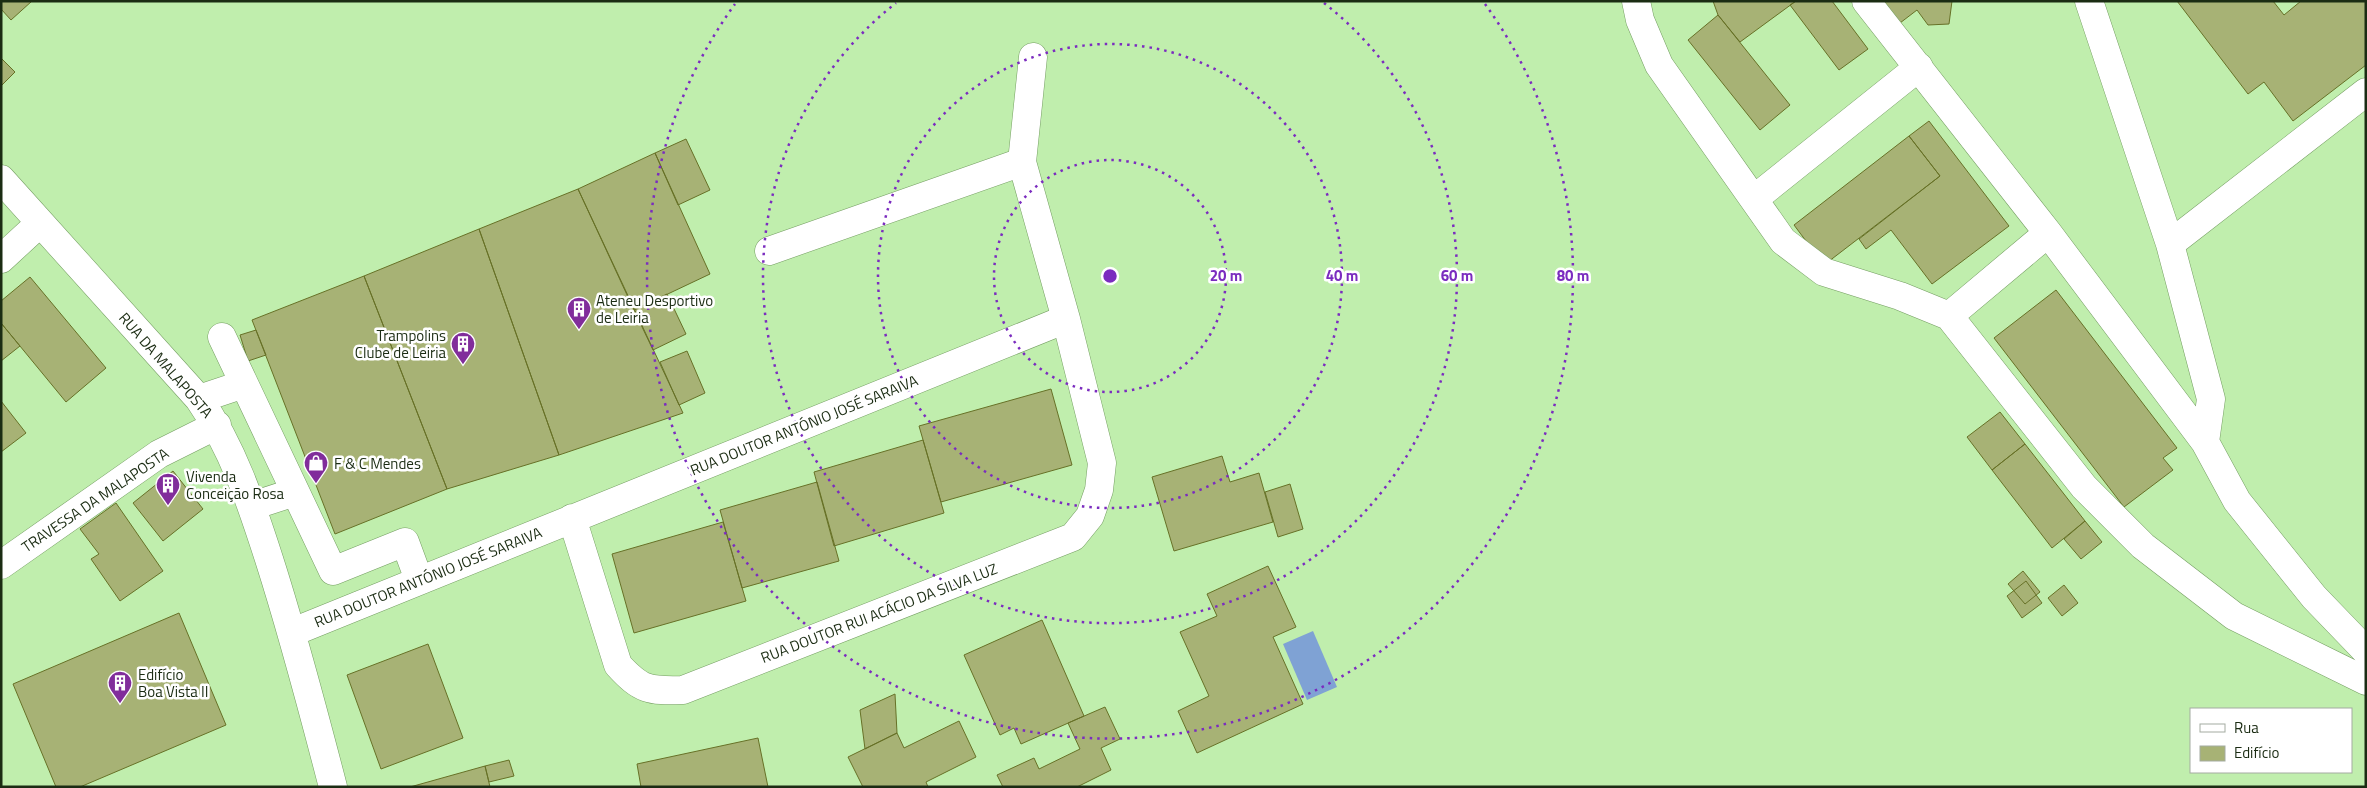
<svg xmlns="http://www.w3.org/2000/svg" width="2367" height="788" viewBox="0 0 2367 788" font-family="'Titillium Web',sans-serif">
  <rect width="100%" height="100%" fill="#c0eead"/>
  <path fill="#7fa2d4" d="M 1313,631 L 1337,687 L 1307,700 L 1283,644 Z"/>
  <path fill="#a7b275" stroke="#677127" d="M 1,1 L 32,1 L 11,20 L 1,9 Z
    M 1713,1 L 1796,1 L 1740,42 L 1718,15 Z
    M 1796,1 L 1832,1 L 1868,49 L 1839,70 L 1790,5 Z
    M 1883,1 L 1952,1 L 1949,24 L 1928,25 L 1917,10 L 1900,23 Z
    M 2177,1 L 2273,1 L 2284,15 L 2301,1 L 2366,1 L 2366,65 L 2293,121 L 2264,82 L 2248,94 Z
    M 1718,15 L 1790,105 L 1760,130 L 1688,40 Z
    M 1,58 L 15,72 L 1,86 Z
    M 1929,121 L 2009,226 L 1932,284 L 1891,230 L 1866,249 L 1859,239 L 1940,176 L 1909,136 Z
    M 1909,136 L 1940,176 L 1824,265 L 1794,225 Z
    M 686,139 L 710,190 L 678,205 L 655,153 Z
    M 655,153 L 710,274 L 634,310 L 578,189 Z
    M 578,189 L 683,413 L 559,455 L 479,229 Z
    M 479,229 L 559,455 L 447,489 L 364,276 Z
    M 364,276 L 447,489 L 335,534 L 252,320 Z
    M 30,277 L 106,368 L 66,402 L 1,323 L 1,301 Z
    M 2056,290 L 2177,448 L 2163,458 L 2173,470 L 2124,507 L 1994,338 Z
    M 667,294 L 686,334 L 653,350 L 634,310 Z
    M 1,323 L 20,346 L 1,361 Z
    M 256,330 L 266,355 L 248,361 L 240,335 Z
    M 687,351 L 705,393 L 679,405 L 660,362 Z
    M 1051,389 L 1072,465 L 941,502 L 919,426 Z
    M 1,401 L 26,433 L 1,452 Z
    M 2000,412 L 2025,444 L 1992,470 L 1967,437 Z
    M 923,440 L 944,513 L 834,546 L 814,472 Z
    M 2025,444 L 2085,521 L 2052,548 L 1992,470 Z
    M 1222,456 L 1230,482 L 1259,473 L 1273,522 L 1174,551 L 1152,477 Z
    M 173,471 L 203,509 L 163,541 L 133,503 Z
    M 817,482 L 839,561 L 742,588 L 720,510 Z
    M 1290,484 L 1303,529 L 1278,537 L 1265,492 Z
    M 116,503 L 163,571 L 120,601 L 91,559 L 99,554 L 80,529 Z
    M 2085,521 L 2102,542 L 2081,559 L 2064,539 Z
    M 723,522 L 746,601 L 634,633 L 612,554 Z
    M 1268,566 L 1296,627 L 1273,637 L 1303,704 L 1197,753 L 1178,711 L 1209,696 L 1180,632 L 1217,616 L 1207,594 Z
    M 2023,571 L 2040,592 L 2025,604 L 2008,584 Z
    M 2026,581 L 2042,603 L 2022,618 L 2007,596 Z
    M 2064,585 L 2078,603 L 2062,616 L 2048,598 Z
    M 179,613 L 226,725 L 80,787 L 56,787 L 13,684 Z
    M 1042,620 L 1084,716 L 1021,744 L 1014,728 L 1000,735 L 964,655 Z
    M 428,644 L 463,738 L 381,769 L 347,675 Z
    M 895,694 L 897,733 L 865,749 L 860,710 Z
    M 1105,707 L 1120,739 L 1101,748 L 1111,770 L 1077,787 L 1003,787 L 997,775 L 1034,758 L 1039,769 L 1080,749 L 1068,723 Z
    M 959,721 L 976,757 L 926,782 L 928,787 L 863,787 L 848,757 L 897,733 L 904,748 Z
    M 758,738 L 768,787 L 641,787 L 637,764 Z
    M 509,760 L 514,776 L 489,782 L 485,766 Z
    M 485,766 L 490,787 L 410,787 Z"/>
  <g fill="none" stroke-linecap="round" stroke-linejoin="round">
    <defs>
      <path id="minor" d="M 1636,1 L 1640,20 L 1659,65 L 1783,241 L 1824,272 L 1900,296 L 1949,316 L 2048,233
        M 1866,1 L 2048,233 L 2205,442 L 2237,501 L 2314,597 L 2366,651
        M 2089,1 L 2170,244 L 2211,399 L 2205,442
        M 1,179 L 199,399 C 233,448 251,503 269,559 C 293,634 313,710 333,787
        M 1754,199 L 1919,67
        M 2170,244 L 2366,92
        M 769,251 L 1022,162
        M 1,259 L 40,223
        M 1949,316 L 2084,487 L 2143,546 L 2234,616 L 2366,681
        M 222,337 L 333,571 L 405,542 L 419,580
        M 199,399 L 244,384
        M 252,506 L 295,492
        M 572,518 L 618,665 C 641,690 648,691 683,690 L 1073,537 L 1090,516 L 1099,490 L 1102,463 L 1066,319
        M 1,565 L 159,454 L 217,425
        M 293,632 L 1066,319 L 1022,162 L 1033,57"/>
    </defs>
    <use href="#minor" stroke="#749e62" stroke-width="29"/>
    <use href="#minor" stroke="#fff" stroke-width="28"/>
  </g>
  <g fill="none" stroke="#7b2cbf" stroke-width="2.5" stroke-dasharray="2.5 5">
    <circle cx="1110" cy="276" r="116"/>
    <circle cx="1110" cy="276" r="232"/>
    <path d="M1324 3A347 347 0 1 1 896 3"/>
    <path d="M1485 4A463 463 0 1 1 735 4"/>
  </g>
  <defs>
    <symbol id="building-pin" viewBox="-11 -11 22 30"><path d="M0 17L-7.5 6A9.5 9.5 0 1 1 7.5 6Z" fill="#812d9b" stroke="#fff"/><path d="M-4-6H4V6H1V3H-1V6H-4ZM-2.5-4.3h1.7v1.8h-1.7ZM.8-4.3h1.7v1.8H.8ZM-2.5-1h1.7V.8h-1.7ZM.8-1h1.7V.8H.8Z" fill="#fff"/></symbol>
    <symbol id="shop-pin" viewBox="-11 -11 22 30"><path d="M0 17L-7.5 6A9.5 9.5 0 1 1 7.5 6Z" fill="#812d9b" stroke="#fff"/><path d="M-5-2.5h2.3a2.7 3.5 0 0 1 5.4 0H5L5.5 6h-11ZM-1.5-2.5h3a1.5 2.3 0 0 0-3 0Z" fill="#fff"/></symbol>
  </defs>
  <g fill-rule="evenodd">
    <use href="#building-pin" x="565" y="295" width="28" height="38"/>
    <use href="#building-pin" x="449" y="330" width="28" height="38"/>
    <use href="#shop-pin" x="302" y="449" width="28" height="38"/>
    <use href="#building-pin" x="154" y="471" width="28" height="38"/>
    <use href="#building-pin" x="106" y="669" width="28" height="38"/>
  </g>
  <g text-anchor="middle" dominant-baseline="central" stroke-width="5" stroke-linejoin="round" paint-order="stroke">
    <g font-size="15" fill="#1b2c13" stroke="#fff" text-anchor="start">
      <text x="596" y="300">Ateneu Desportivo<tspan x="596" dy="17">de Leiria</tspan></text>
      <text x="446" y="335" text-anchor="end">Trampolins<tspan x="446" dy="17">Clube de Leiria</tspan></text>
      <text x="334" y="463">F &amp; C Mendes</text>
      <text x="186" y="476">Vivenda<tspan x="186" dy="17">Conceição Rosa</tspan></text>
      <text x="138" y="674">Edifício<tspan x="138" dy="17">Boa Vista II</tspan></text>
    </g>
    <g font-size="15" fill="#1b2c13" stroke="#fff">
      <text transform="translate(166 365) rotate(49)">RUA DA MALAPOSTA</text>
      <text transform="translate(804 425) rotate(-22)">RUA DOUTOR ANTÓNIO JOSÉ SARAIVA</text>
      <text transform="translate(95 500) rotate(-34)">TRAVESSA DA MALAPOSTA</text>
      <text transform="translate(428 577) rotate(-22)">RUA DOUTOR ANTÓNIO JOSÉ SARAIVA</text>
      <text transform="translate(879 613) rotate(-21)">RUA DOUTOR RUI ACÁCIO DA SILVA LUZ</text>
    </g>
  </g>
  <circle cx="1110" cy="276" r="8" fill="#7b2cbf" stroke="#fff" stroke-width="2.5"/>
  <g font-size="15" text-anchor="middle" font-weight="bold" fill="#7b2cbf" stroke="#fff" stroke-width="5" stroke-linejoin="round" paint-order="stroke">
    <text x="1226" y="281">20 m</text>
    <text x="1342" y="281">40 m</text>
    <text x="1457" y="281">60 m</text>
    <text x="1573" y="281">80 m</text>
  </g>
  <rect width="2367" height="788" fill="none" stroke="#1b2c13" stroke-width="5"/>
  <rect x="2190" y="708" width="162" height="65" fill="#ffffff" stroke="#a4aba1"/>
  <rect x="2200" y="724" width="25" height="8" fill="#ffffff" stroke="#a4aba1"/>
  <text x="2234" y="733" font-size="15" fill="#1b2c13">Rua</text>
  <rect x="2200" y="746" width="25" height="15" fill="#a7b275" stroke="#a4aba1"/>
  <text x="2234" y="758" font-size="15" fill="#1b2c13">Edifício</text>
</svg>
